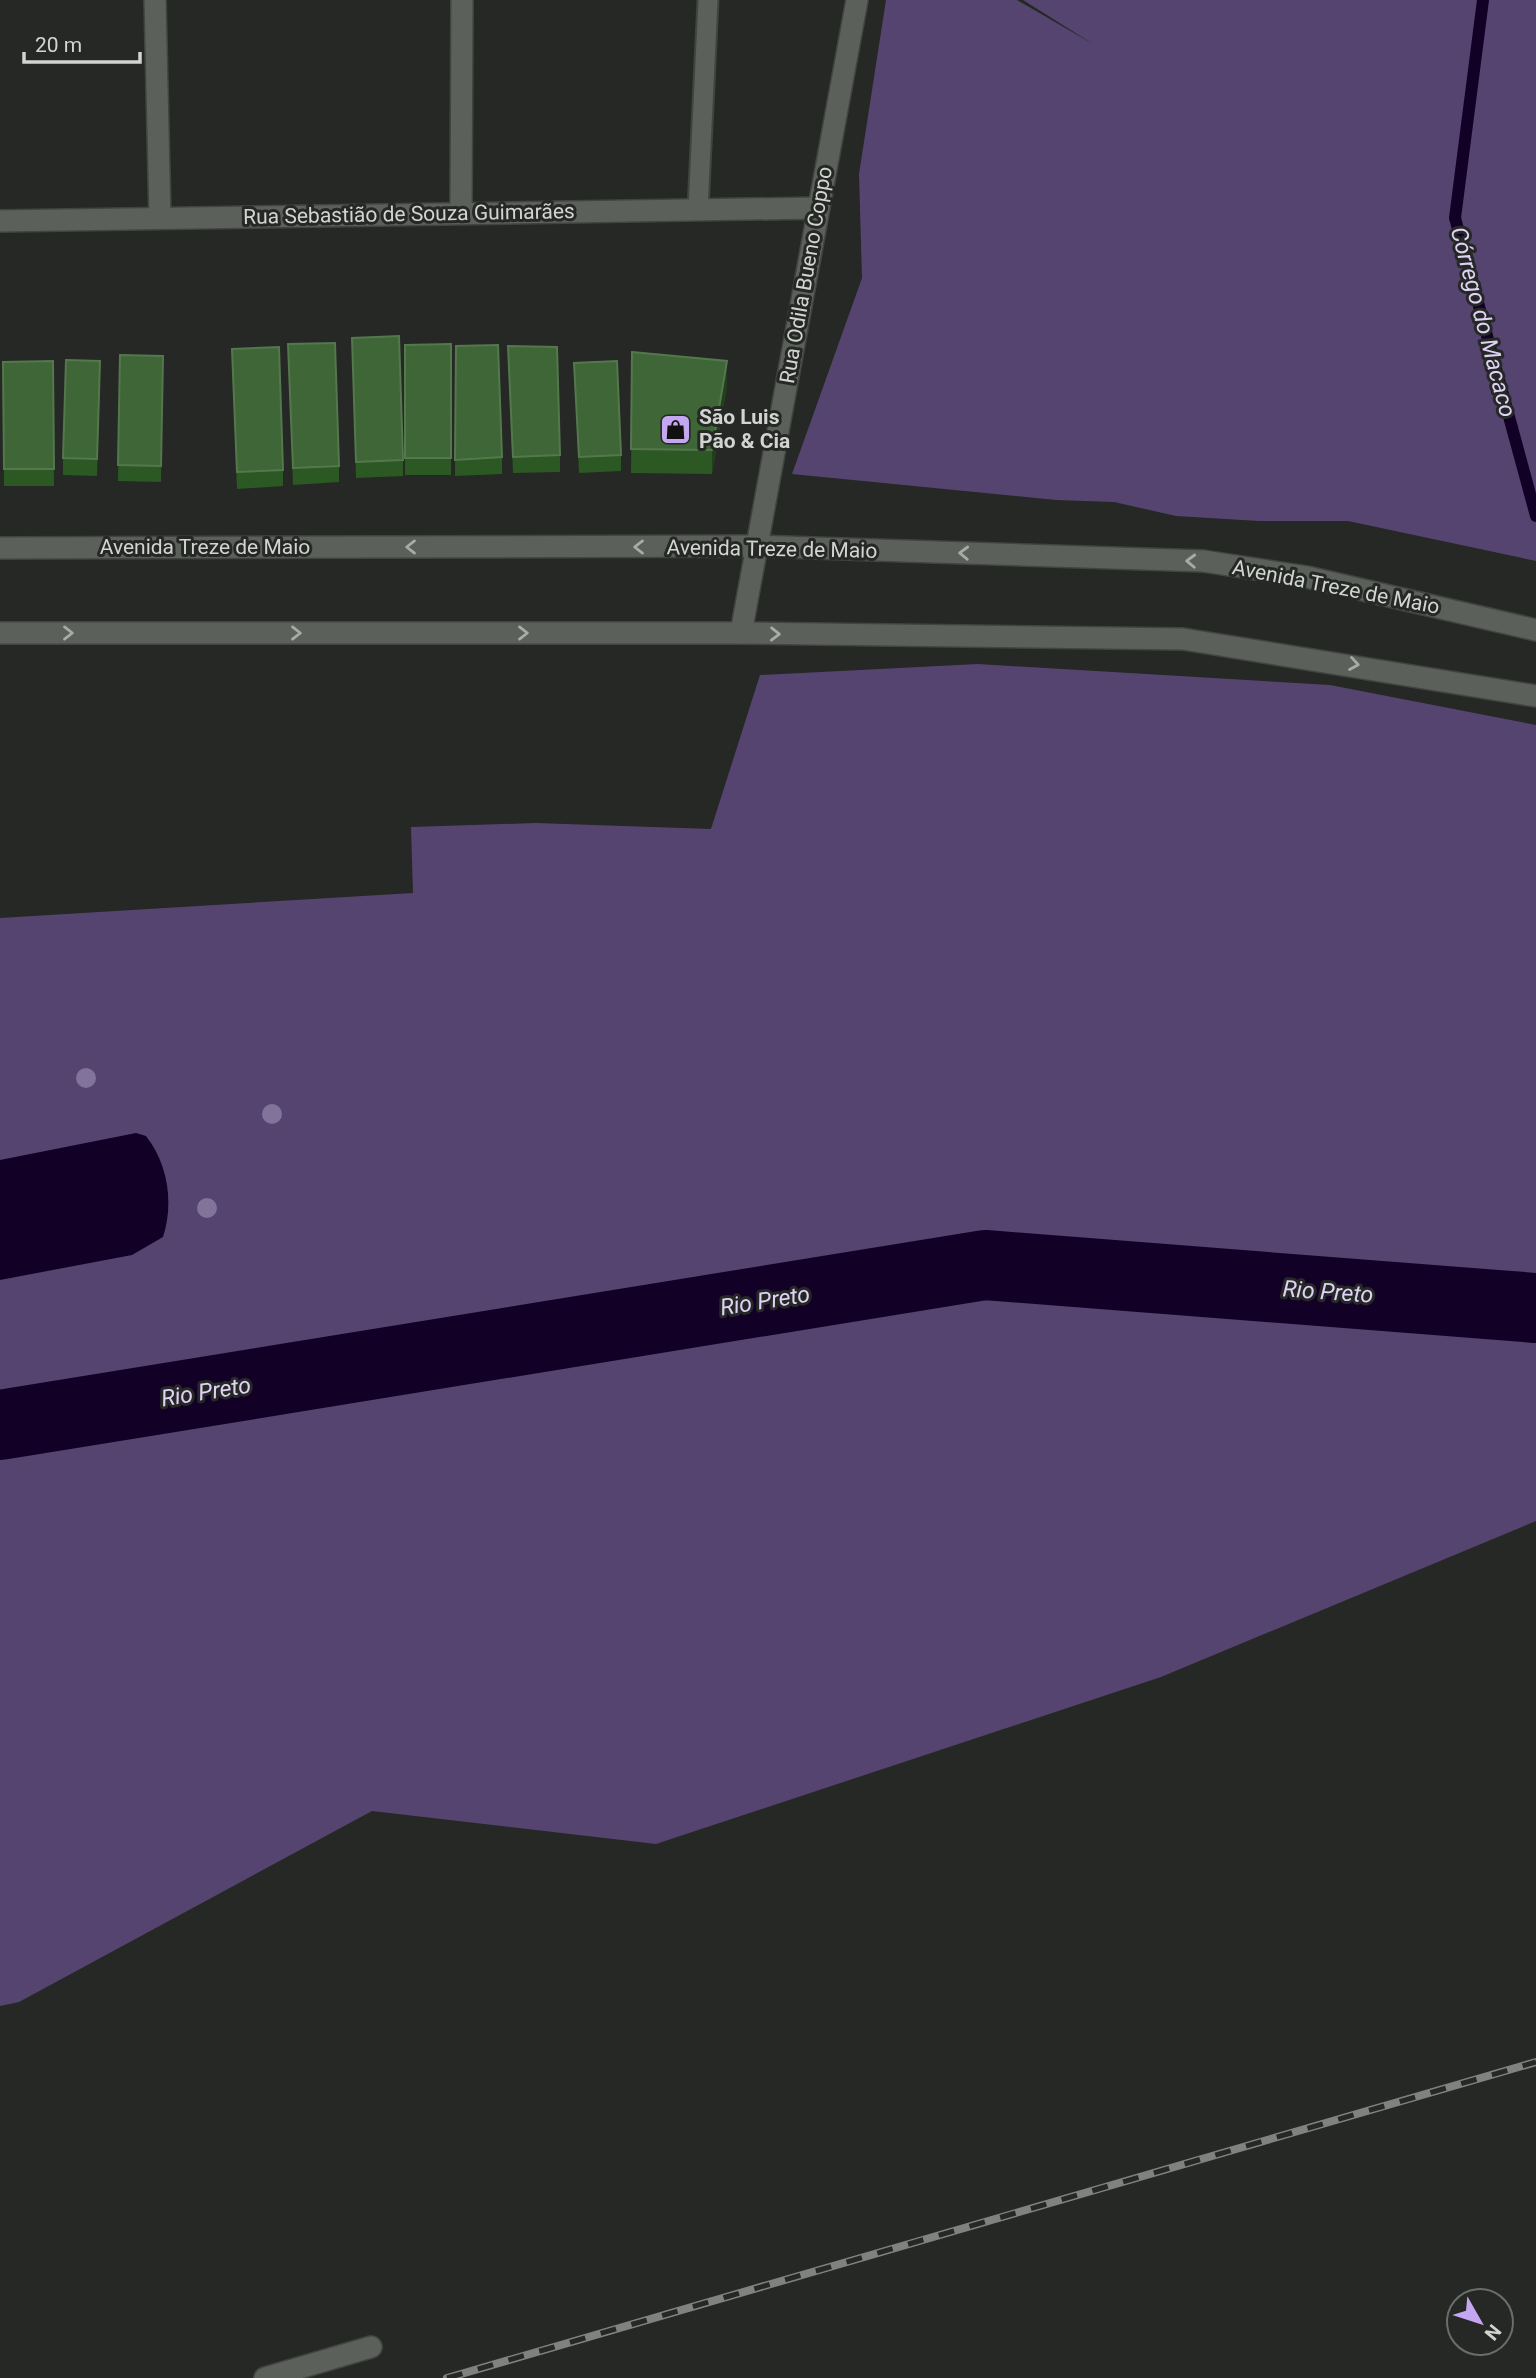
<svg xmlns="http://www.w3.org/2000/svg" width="1536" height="2378" viewBox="0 0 1536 2378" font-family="Roboto,sans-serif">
  <rect width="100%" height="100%" fill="#252824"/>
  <path fill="#564470" d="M 886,0 L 1017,0 L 1093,44 L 1023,0 L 1536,0 L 1536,561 L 1348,521 L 1259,521 L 1176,516 L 1114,502 L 1056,500 L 792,474 L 862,278 L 859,174 Z
    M 978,664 L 1330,685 L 1536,725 L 1536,1521 L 1161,1677 L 656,1844 L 372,1811 L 19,2002 L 0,2006 L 0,918 L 413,893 L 411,827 L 536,823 L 711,829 L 760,675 Z"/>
  <path fill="#130027" d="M 136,1133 L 146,1136 C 168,1164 174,1203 163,1237 L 132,1255 L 0,1280 L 0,1160 Z"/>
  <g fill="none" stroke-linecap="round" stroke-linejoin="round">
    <path stroke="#130027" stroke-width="12" d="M 1483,0 L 1455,218 L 1536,516"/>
    <path stroke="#130027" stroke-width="70" d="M 0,1425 L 985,1265 L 1536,1308"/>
    <defs>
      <path id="lane" d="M 698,209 L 708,0"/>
      <path id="street" d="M 155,0 L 160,218
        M 461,213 L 462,0
        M 0,221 L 819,208
        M 741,633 L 857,0
        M 265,2378 L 371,2347"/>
      <path id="secondary" d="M 0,548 L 757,546 L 1203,561 L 1307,577 L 1536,630
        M 0,633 L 741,633 L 1183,639 L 1536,696"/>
    </defs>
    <use href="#lane" stroke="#414440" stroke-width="23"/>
    <use href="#street" stroke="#414440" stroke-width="24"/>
    <use href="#secondary" stroke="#414440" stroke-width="24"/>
    <use href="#lane" stroke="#5c605b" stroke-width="19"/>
    <use href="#street" stroke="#5c605b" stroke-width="21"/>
    <use href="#secondary" stroke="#5c605b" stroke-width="21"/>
    <defs>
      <path id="rail" d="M 447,2378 L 1536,2062"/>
    </defs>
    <use href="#rail" stroke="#7f827e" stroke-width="8"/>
    <use href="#rail" stroke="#252824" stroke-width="5" stroke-dasharray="16" stroke-linecap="butt"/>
  </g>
  <g fill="#817399">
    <circle cx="86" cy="1078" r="10"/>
    <circle cx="272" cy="1114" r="10"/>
    <circle cx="207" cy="1208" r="10"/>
  </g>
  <path fill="#2c5823" d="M 352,338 L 403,460 L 403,476 L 356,478 Z
    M 288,344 L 339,466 L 339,482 L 293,485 Z
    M 451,344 L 451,475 L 405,475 L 405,345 Z
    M 456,346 L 502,457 L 502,474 L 455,476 Z
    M 508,346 L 560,455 L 560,472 L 513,473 Z
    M 232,349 L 283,470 L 283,486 L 237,489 Z
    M 632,352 L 727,385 L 712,474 L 631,473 Z
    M 120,355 L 163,356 L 161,482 L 118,481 Z
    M 53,361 L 54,486 L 4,486 L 3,362 Z
    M 574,363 L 621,455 L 621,471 L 579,473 Z
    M 100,378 L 97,476 L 63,475 L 63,458 Z"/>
  <path fill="#223f1c" d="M 727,361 L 727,385 L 712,474 L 712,450 Z"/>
  <path fill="#3e6636" stroke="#55774e" stroke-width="2" d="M 399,336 L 403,460 L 356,462 L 352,338 Z
    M 335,343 L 339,466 L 293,468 L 288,344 Z
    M 451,344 L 451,458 L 405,458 L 405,345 Z
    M 498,345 L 502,457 L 455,460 L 456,346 Z
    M 508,346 L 557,347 L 560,455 L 513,457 Z
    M 279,347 L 283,470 L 237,472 L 232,349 Z
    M 632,352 L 727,361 L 712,450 L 631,449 Z
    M 120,355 L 163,356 L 161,466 L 118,465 Z
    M 66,360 L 100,361 L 97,459 L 63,458 Z
    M 53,361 L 54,469 L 4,469 L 3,362 Z
    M 617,361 L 621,455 L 579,457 L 574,363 Z"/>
  <defs><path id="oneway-chevron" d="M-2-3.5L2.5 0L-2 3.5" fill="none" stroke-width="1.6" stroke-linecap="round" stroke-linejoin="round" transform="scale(1.75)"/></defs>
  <g stroke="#a8aba8">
    <use href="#oneway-chevron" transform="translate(411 547) rotate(180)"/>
    <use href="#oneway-chevron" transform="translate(639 547) rotate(180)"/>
    <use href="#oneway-chevron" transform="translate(964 553) rotate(-178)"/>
    <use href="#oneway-chevron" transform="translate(1191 561) rotate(-178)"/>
    <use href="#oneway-chevron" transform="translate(68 633)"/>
    <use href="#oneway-chevron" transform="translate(296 633)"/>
    <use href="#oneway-chevron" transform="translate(523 633)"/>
    <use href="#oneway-chevron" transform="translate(775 634) rotate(1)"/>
    <use href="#oneway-chevron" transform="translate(1354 664) rotate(9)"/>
  </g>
  <defs>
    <symbol id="shop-square" viewBox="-11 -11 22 22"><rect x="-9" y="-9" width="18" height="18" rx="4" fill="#c5a7f1" stroke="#252824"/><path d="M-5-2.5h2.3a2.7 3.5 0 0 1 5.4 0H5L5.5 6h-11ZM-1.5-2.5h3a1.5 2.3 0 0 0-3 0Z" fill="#111"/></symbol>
  </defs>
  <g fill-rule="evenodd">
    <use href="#shop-square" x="658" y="412" width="35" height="35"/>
  </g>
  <g text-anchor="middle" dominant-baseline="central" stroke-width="6" stroke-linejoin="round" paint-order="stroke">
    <g font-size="21" fill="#d1d4d1" stroke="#252824">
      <text transform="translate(409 214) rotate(-1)">Rua Sebastião de Souza Guimarães</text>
      <text transform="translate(806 275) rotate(-80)">Rua Odila Bueno Coppo</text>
      <text x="205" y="547">Avenida Treze de Maio</text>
      <text transform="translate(772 549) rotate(1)">Avenida Treze de Maio</text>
      <text transform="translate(1336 587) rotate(11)">Avenida Treze de Maio</text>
    </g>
    <g font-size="21" font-weight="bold" fill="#d1d4d1" stroke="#252824" text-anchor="start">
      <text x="699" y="417">São Luis<tspan x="699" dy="24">Pão &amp; Cia</tspan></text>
    </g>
    <g font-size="23" font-style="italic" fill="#e0d2f7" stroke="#252824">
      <text transform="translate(1483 322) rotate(75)">Córrego do Macaco</text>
      <text transform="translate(1328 1292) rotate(4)">Rio Preto</text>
      <text transform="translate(765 1301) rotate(-9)">Rio Preto</text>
      <text transform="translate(206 1392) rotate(-9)">Rio Preto</text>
    </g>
  </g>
  <g transform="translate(1480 2322) rotate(129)"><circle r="33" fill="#252824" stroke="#6a6d69" stroke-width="2"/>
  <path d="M0-5L12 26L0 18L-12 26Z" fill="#c5a7f1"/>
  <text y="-10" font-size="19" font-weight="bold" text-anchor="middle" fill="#d1d4d1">N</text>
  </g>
  <path d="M24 52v10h116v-10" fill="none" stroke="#d1d4d1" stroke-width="3.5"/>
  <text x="35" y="52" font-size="21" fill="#d1d4d1" stroke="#252824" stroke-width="5" paint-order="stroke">20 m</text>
</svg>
